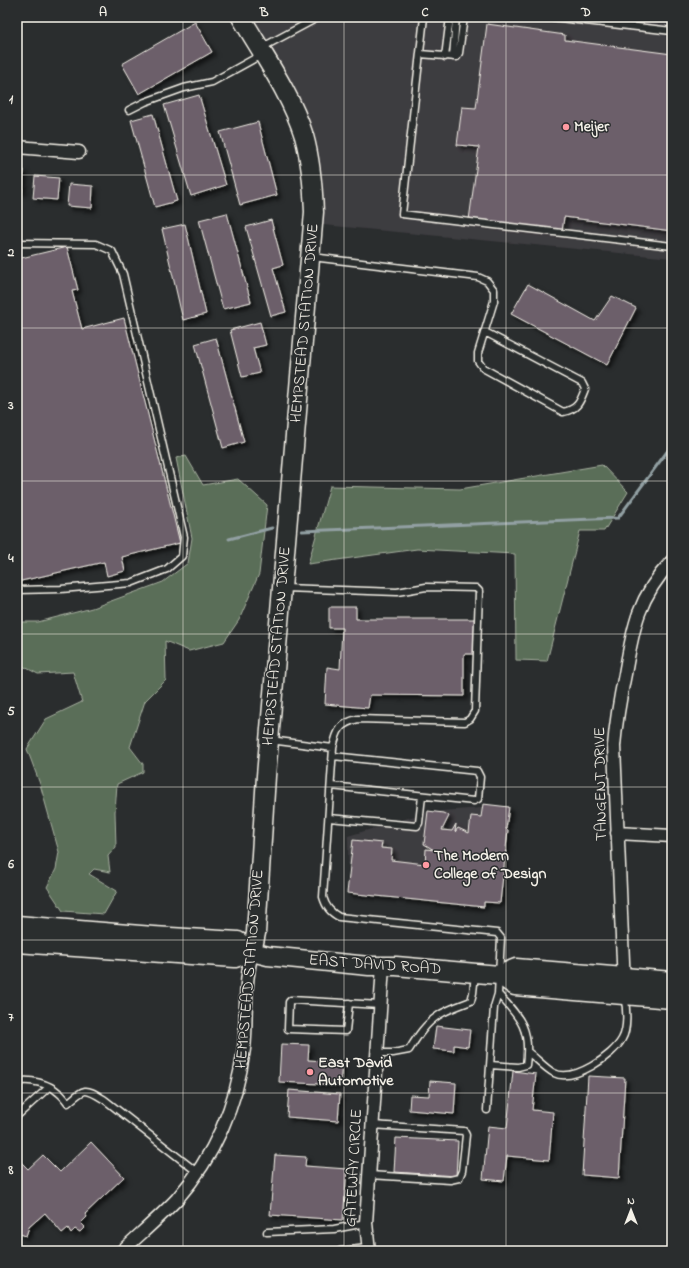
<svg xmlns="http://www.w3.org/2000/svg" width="689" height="1268" viewBox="0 0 689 1268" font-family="'Indie Flower',sans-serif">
  <defs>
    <filter id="shadow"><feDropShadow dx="3.5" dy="3.5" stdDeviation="2" flood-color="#0009"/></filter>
  </defs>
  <rect width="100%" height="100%" fill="#2a2d2e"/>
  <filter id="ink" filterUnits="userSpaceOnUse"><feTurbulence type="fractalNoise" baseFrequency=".025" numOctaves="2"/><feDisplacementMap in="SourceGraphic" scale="8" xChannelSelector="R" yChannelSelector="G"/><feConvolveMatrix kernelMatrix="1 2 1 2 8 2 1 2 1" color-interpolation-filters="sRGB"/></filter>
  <g filter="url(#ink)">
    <path fill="#3e3c40" d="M 242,17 L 672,17 L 672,258 L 313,224 L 310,163 Z
      M 509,806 L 499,904 L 349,893 L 348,836 L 428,812 Z"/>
    <path fill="#5a6e58" stroke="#a7b0a0" d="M 186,456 L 203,485 L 238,479 L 267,505 L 259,574 L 239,620 L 224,642 L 189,651 L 165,641 L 166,680 L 145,701 L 130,747 L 143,764 L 143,772 L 117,784 L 115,812 L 116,847 L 108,856 L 110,872 L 94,869 L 89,874 L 117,891 L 104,914 L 63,911 L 47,887 L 56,869 L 59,852 L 40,784 L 27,749 L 46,719 L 82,702 L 73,672 L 38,674 L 17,663 L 17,620 L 20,622 L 38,622 L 92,608 L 163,582 L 188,563 L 192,538 L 176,458 Z
      M 602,465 L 628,492 L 604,531 L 580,531 L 547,661 L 516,660 L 515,554 L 417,549 L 308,564 L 330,486 L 460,489 Z"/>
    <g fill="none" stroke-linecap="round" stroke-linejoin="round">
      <path stroke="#92a0a3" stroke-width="3" d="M 302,531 L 618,518 L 672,445
        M 229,539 L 272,528"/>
    </g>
    <path fill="#6c5e6b" stroke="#f4f1e8" filter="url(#shadow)" d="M 195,22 L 212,52 L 139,94 L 122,64 Z
      M 487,24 L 565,35 L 565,40 L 672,54 L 672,231 L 564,217 L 562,232 L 469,220 L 479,147 L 457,145 L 462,107 L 476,108 Z
      M 199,95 L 226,185 L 191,196 L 164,105 Z
      M 153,114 L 177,201 L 155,207 L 131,120 Z
      M 258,122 L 277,195 L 240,205 L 220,132 Z
      M 17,169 L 24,170 L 22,192 L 17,191 Z
      M 35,176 L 59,178 L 57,200 L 33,198 Z
      M 69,184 L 93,186 L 92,208 L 67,206 Z
      M 227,213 L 251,302 L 223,309 L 199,220 Z
      M 271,220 L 283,265 L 273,268 L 286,312 L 271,316 L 246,227 Z
      M 185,224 L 206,314 L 183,320 L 162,229 Z
      M 67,247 L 78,290 L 72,291 L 82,329 L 124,318 L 180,543 L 122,557 L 125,571 L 107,576 L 104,562 L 17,582 L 17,259 Z
      M 528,284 L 595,321 L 612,296 L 636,308 L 607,365 L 511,314 Z
      M 260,322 L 266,345 L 253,348 L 260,373 L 242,377 L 230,330 Z
      M 216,338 L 244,442 L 223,448 L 195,344 Z
      M 329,607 L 356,607 L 356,619 L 477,619 L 474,654 L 464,654 L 464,696 L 370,695 L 368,708 L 325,704 L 327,667 L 340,669 L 342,628 L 329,628 Z
      M 483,804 L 509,807 L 506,829 L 508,830 L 500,903 L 484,902 L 484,907 L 347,893 L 353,840 L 382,843 L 381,848 L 392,849 L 391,860 L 425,864 L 426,849 L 434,850 L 424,844 L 428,811 L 443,813 L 449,816 L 442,830 L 452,831 L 456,824 L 455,832 L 458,828 L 469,833 L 471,816 L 481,817 Z
      M 436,1026 L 470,1030 L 468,1047 L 454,1045 L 454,1051 L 433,1049 Z
      M 281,1044 L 309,1045 L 308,1060 L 342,1062 L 340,1085 L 279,1082 Z
      M 513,1071 L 536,1074 L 532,1110 L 553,1112 L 549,1160 L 507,1156 L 504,1181 L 483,1179 L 488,1126 L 507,1128 Z
      M 588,1076 L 625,1078 L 619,1178 L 582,1175 Z
      M 430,1081 L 456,1083 L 454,1114 L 409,1110 L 410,1095 L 429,1096 Z
      M 289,1090 L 340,1094 L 338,1121 L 287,1117 Z
      M 396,1138 L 458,1141 L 456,1176 L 394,1172 Z
      M 91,1142 L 124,1177 L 85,1214 L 87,1217 L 81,1223 L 85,1227 L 80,1232 L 75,1229 L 71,1233 L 68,1228 L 62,1233 L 45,1213 L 29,1227 L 26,1236 L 17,1233 L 17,1166 L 21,1162 L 28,1169 L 43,1155 L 60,1172 Z
      M 275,1155 L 306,1157 L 305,1166 L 347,1169 L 343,1220 L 270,1215 Z"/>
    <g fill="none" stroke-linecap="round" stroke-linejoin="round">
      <defs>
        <path id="lane" d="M 424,17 L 402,214 L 672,246
          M 551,17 L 672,31
          M 261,48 L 319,17
          M 420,54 L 457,57 L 459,53 L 464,17
          M 445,57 L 450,17
          M 453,57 L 456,17
          M 129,110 L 145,102 L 184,88 L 212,82 L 261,55
          M 17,243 L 96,244 L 112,251 L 123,274 L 184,537 L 182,556 L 167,569 L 131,583 L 61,589 L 17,590
          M 312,257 L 478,277 L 487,281 L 494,290 L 494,301 L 478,353 L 478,361 L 483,368 L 563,412 C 578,409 580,402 585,389 L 582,383 L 485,332
          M 270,740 L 333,748 C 337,730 340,723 358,719 L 465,722 L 470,719 L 475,711 L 479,591 L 476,588 L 426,587 L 397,592 L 284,588
          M 333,748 L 323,897 C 326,907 330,912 339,917 L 497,933 L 501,938 L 498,994 L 494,1007 L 487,1110
          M 331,786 L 474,801 L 478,799 L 480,777 L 477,771 L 333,756
          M 329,818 L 417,826 L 419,823 L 422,796
          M 349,1003 L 346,1031 L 288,1029 L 289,1002 L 291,1000 L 380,1005
          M 528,1052 C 536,1058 546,1069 554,1073 C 573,1083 613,1056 622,1039 C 628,1029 627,1008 624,997
          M 377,1053 L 393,1053 L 409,1050 C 417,1037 426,1023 439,1015 C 448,1009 461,1005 471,1001 L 473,993 L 475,974
          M 490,1065 L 518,1067 L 526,1065 C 531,1030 521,1018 498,994
          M 17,1082 C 29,1078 50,1084 59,1093 C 62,1095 65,1099 68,1103 C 86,1087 85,1088 105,1100 L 197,1172
          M 17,1116 L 49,1087
          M 369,1175 L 450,1180 L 459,1178 L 462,1171 L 466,1135 L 464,1131 L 372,1125
          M 267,1232 L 334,1229 L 366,1223
          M 340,1251 L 368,1248"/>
        <path id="street" d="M 17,147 L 79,152
          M 617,833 L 672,836
          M 624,985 L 614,746 C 616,722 620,698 625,674 C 633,628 638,597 672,561
          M 122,1251 C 140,1234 160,1217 177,1199 C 214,1157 237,1104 244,1049 C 246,1034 245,1019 246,1004 C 246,986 248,969 252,952
          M 369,1251 L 366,1223 L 383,966"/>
        <path id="secondary" d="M 241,17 C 263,55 291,94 304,136 C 311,161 313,186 314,212 L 266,776 L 256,933 L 252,952
          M 17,925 L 153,936 L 238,941 L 252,952 L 268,956 L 369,966 L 396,966 L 499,975 L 516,968 L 672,981
          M 17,943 L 235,958 L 252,952
          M 499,975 L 515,986 L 672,999"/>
      </defs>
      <use href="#lane" stroke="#f4f1e8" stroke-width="9"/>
      <use href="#street" stroke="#f4f1e8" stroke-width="15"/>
      <use href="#secondary" stroke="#f4f1e8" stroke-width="21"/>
      <use href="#lane" stroke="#2a2d2e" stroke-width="6"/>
      <use href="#street" stroke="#2a2d2e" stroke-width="12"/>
      <use href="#secondary" stroke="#2a2d2e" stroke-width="18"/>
    </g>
  </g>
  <path fill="none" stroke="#f4f1e8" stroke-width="1" stroke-opacity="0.55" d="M 183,17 L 183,1251M 344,17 L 344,1251M 506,17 L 506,1251M 17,175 L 672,175M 17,328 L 672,328M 17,481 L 672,481M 17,634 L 672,634M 17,787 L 672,787M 17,940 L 672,940M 17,1093 L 672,1093"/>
  <g fill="#ff9aa2" stroke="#2a2d2e" stroke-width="1.5">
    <circle cx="566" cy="127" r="4"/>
    <circle cx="426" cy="865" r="4"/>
    <circle cx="310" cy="1072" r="4"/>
  </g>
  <g text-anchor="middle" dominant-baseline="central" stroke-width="3" stroke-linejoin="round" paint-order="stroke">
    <g font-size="16" font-weight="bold" fill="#f4f1e8" stroke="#2a2d2e" text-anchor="start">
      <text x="574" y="127">Meijer</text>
      <text x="434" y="856">The Modern<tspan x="434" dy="18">College of Design</tspan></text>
      <text x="318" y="1063">East David<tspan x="318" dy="18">Automotive</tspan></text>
    </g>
    <g font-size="16" fill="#f4f1e8" stroke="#2a2d2e">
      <text transform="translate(305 323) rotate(-85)">HEMPSTEAD STATION DRIVE</text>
      <text transform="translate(277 646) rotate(-85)">HEMPSTEAD STATION DRIVE</text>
      <text transform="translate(601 784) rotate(-91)">TANGENT DRIVE</text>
      <text transform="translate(375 965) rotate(4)">EAST DAVID ROAD</text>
      <text transform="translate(250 969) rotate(-85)">HEMPSTEAD STATION DRIVE</text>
      <text transform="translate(354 1168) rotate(-87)">GATEWAY CIRCLE</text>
    </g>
  </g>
  <rect width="689" height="1268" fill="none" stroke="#2a2d2e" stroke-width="44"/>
  <g transform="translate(631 1210)" stroke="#2a2d2e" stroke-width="3" paint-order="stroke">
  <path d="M0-3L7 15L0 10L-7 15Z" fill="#f4f1e8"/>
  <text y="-6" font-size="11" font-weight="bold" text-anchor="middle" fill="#f4f1e8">N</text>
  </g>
  <rect x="22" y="22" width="645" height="1224" fill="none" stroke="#f4f1e8" stroke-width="1.5"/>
  <g font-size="13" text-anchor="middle" font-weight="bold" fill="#f4f1e8">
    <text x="103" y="16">A</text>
    <text x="264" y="16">B</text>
    <text x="425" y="16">C</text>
    <text x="586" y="16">D</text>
    <text x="11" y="103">1</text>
    <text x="11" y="256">2</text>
    <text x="11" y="409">3</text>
    <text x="11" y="562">4</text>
    <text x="11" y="715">5</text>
    <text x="11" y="868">6</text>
    <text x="11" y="1021">7</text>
    <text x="11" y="1174">8</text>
  </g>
</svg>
